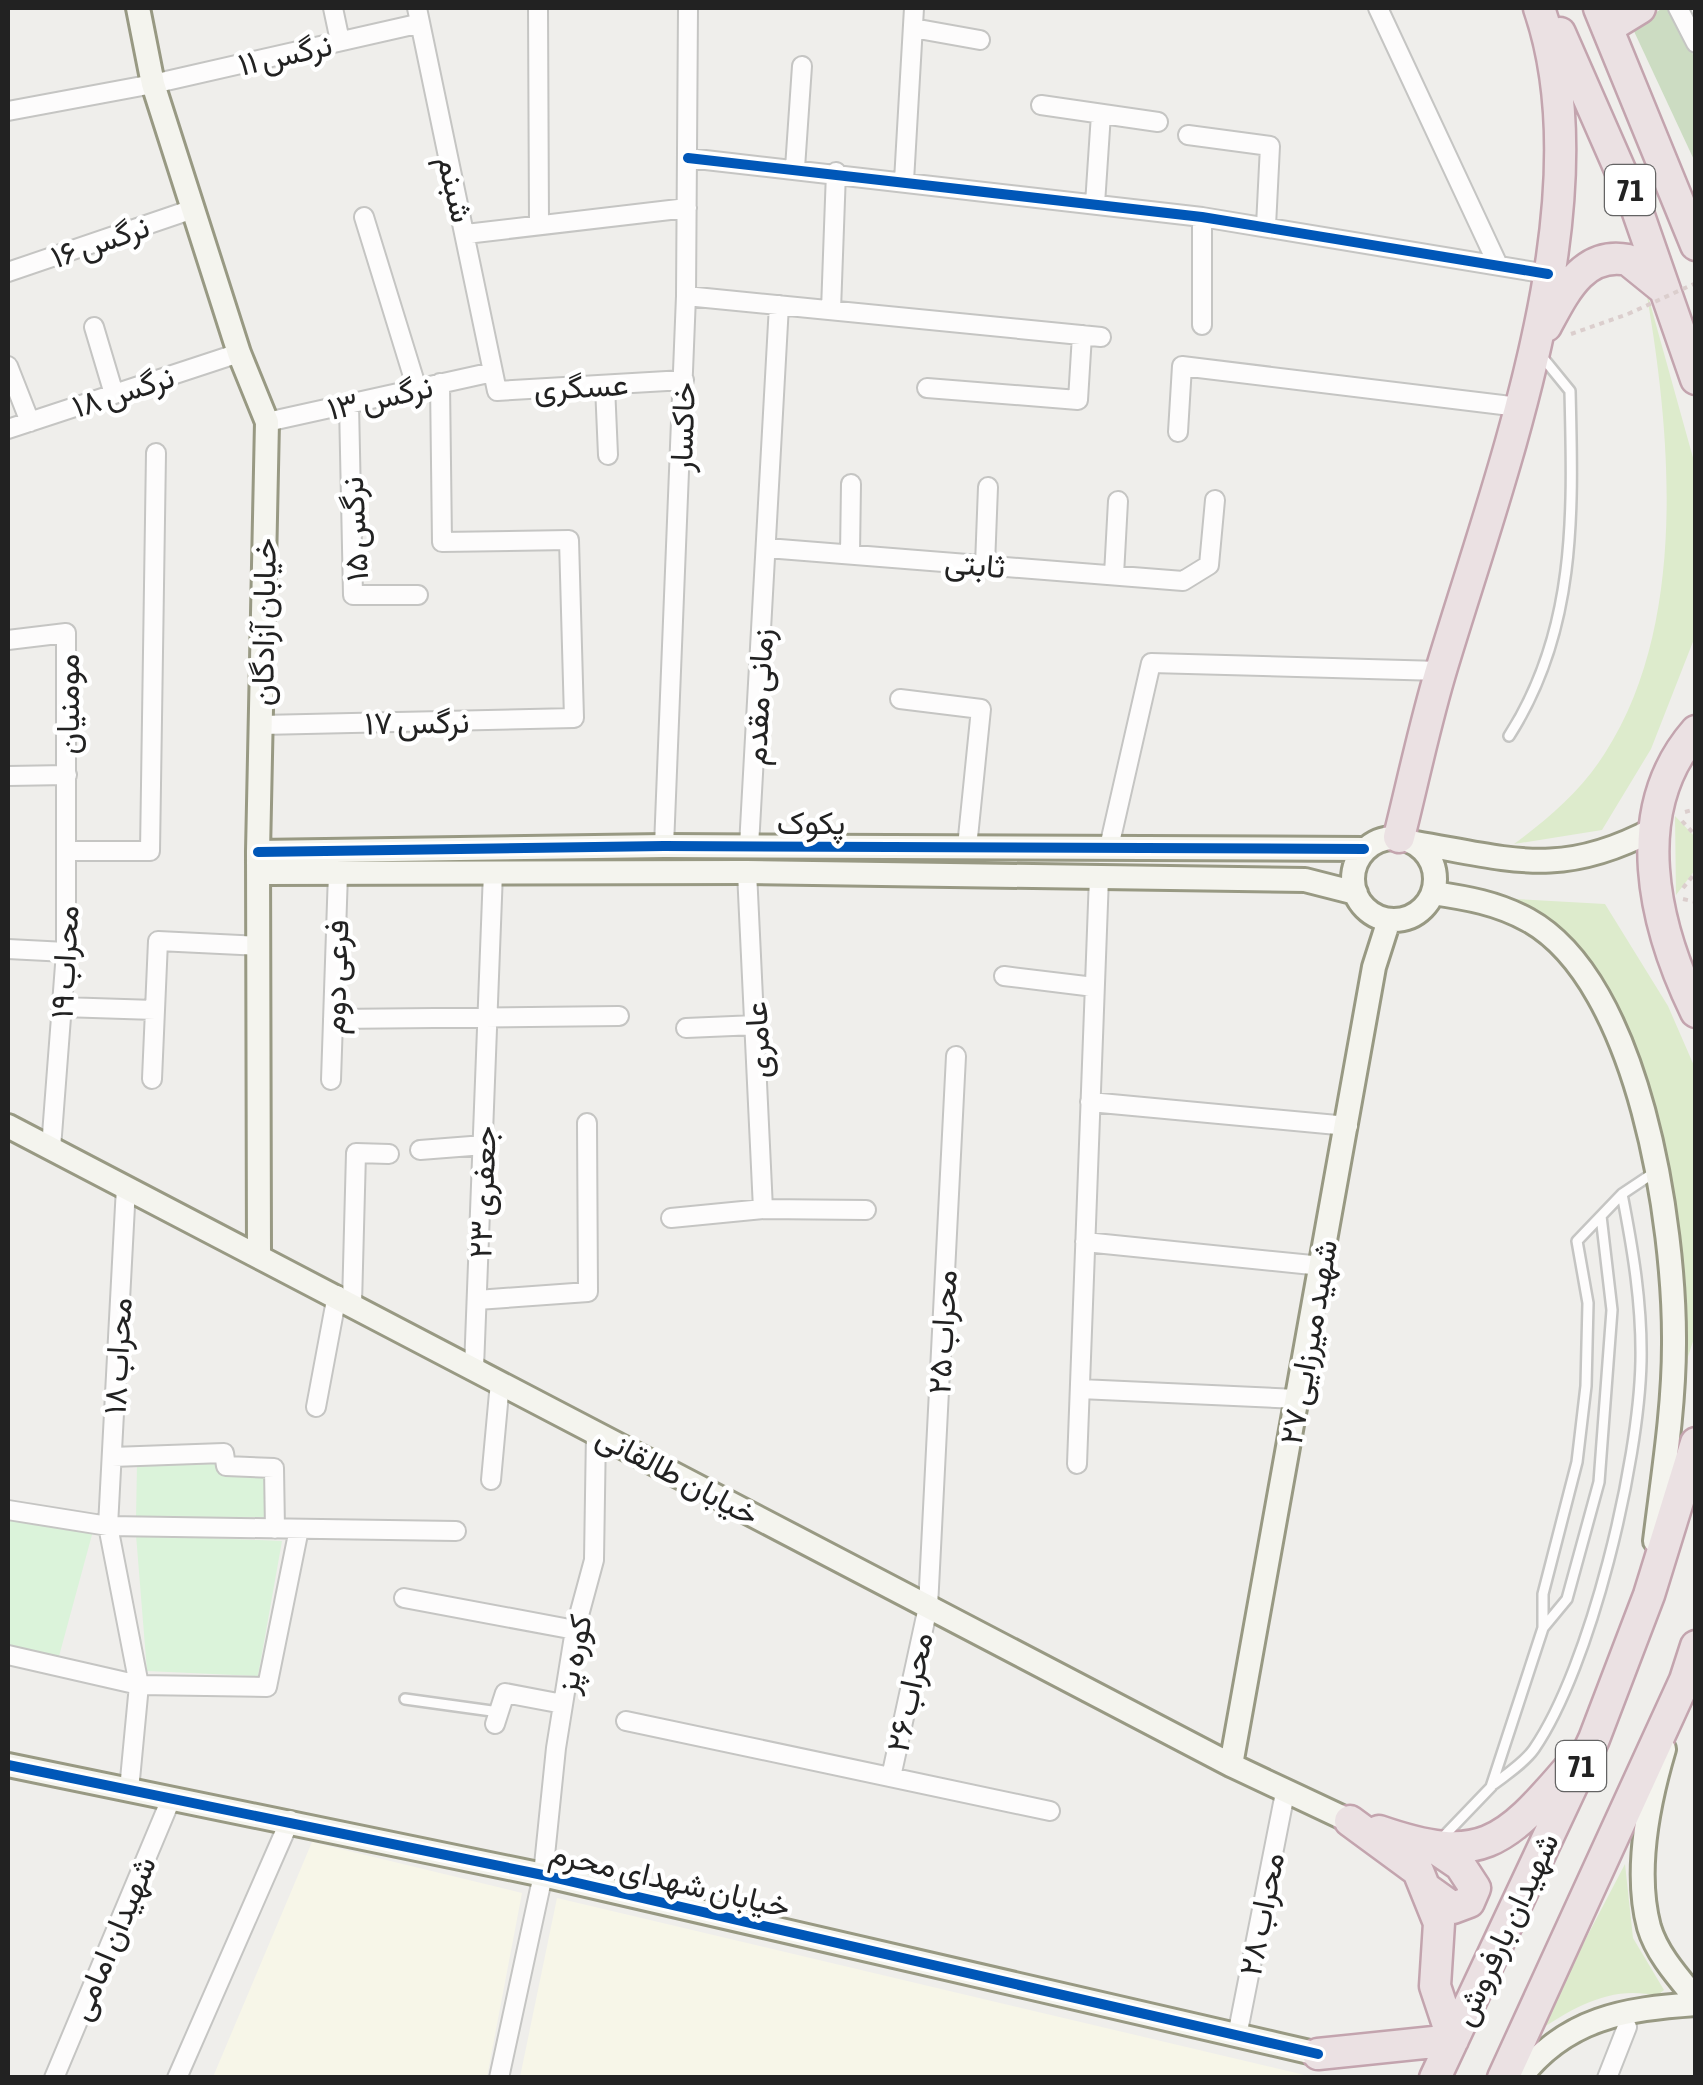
<svg xmlns="http://www.w3.org/2000/svg" width="1703" height="2085" viewBox="0 0 1703 2085" font-family="'Asap Condensed',Vazirmatn,sans-serif">
  <rect width="100%" height="100%" fill="#efeeeb"/>
  <path fill="#f7f6e8" d="M 312,1842 L 522,1893 L 487,2077 L 213,2077 Z
    M 557,1898 L 1313,2077 L 520,2077 Z"/>
  <path fill="#ddebcc" d="M 1645,285 L 1695,465 L 1696,634 L 1651,749 L 1602,830 L 1514,844 C 1549,818 1581,791 1605,753 C 1689,623 1671,430 1645,285 Z
    M 1675,816 L 1696,838 L 1695,870 L 1676,895 Z
    M 1516,899 L 1605,904 L 1668,1006 L 1695,1068 L 1696,1332 L 1685,1366 C 1683,1256 1672,1156 1632,1053 C 1618,1015 1603,978 1576,946 C 1559,927 1537,913 1516,899 Z
    M 1625,1864 L 1633,1938 L 1664,1990 L 1657,1996 C 1612,1985 1574,2007 1537,2032 Z"/>
  <path fill="#ccdcc2" d="M 1663,8 L 1671,8 L 1695,59 L 1695,162 L 1632,27 Z"/>
  <path fill="#dbf3da" d="M 217,1459 L 268,1473 L 267,1517 L 136,1519 L 137,1463 Z
    M 8,1519 L 93,1531 L 58,1660 L 8,1647 Z
    M 136,1535 L 282,1541 L 258,1676 L 147,1671 Z"/>
  <g fill="none" stroke-linecap="round" stroke-linejoin="round">
    <defs>
      <path id="lane" d="M 1509,736 C 1577,630 1573,513 1570,391 L 1539,353
        M 1543,1628 L 1567,1599 L 1599,1482 L 1612,1310 L 1601,1216
        M 405,1699 L 499,1712
        M 1494,1784 C 1507,1774 1525,1762 1534,1749 C 1591,1666 1639,1463 1641,1361 C 1642,1304 1633,1250 1622,1194
        M 1443,1837 L 1491,1787 L 1543,1628 L 1543,1594 L 1577,1462 L 1586,1386 L 1588,1303 L 1577,1241 L 1622,1194 L 1655,1172"/>
      <path id="street" d="M 333,8 L 340,41
        M 417,8 L 497,391 L 684,380
        M 538,8 L 539,225
        M 1378,8 L 1498,265
        M 1678,8 L 1696,43
        M 913,28 L 980,40
        M 1041,105 L 1158,122
        M 8,111 L 153,84 L 417,24
        M 1188,135 L 1270,146 L 1266,226
        M 688,158 L 1202,217 L 1548,274
        M 795,168 L 802,66
        M 904,181 L 914,8
        M 1095,204 L 1101,114
        M 364,217 L 417,389
        M 466,234 L 687,208
        M 8,272 L 193,209
        M 686,296 L 1101,337
        M 831,310 L 836,172
        M 1202,325 L 1202,217
        M 94,327 L 114,394
        M 8,366 L 30,422
        M 605,386 L 608,455
        M 927,388 L 1078,400 L 1082,335
        M 349,404 L 353,595 L 418,595
        M 267,422 L 493,372
        M 8,429 L 239,353
        M 1178,432 L 1182,366 L 1519,407
        M 767,548 L 1183,581 L 1209,565 L 1215,500
        M 850,554 L 851,484
        M 985,565 L 988,487
        M 1114,575 L 1118,501
        M 8,640 L 66,633 L 66,952 L 51,1148
        M 900,699 L 981,709 L 967,847
        M 261,725 L 574,718 L 569,540 L 442,542 L 440,383
        M 8,776 L 67,775
        M 664,846 L 686,296 L 688,8
        M 749,846 L 779,305
        M 1109,847 L 1151,663 L 1440,671
        M 69,851 L 150,851 L 156,453
        M 747,872 L 763,1209
        M 8,949 L 66,952
        M 1004,976 L 1094,987
        M 62,1007 L 155,1010
        M 333,1019 L 619,1016
        M 686,1028 L 756,1025
        M 152,1079 L 158,941 L 259,946
        M 331,1080 L 338,873
        M 1090,1102 L 1348,1126
        M 420,1150 L 484,1145
        M 126,1187 L 108,1526 L 139,1685 L 267,1687 L 299,1529
        M 671,1218 L 763,1209 L 866,1210
        M 1085,1242 L 1322,1266
        M 477,1300 L 588,1292 L 587,1123
        M 352,1304 L 356,1153 L 389,1154
        M 474,1368 L 493,872
        M 1080,1389 L 1297,1399
        M 316,1407 L 337,1295
        M 112,1457 L 224,1453 L 226,1466 L 274,1468 L 275,1529
        M 1077,1464 L 1099,877
        M 491,1480 L 500,1382
        M 8,1510 L 108,1526 L 456,1531
        M 404,1598 L 575,1630
        M 8,1655 L 139,1685 L 129,1790
        M 626,1721 L 1050,1811
        M 495,1724 L 505,1693 L 563,1704
        M 891,1777 L 928,1607 L 956,1056
        M 1237,2036 L 1285,1793
        M 54,2078 L 171,1799
        M 177,2078 L 290,1820
        M 499,2078 L 543,1875 L 556,1748 L 575,1630 L 594,1560 L 596,1432
        M 1607,2078 L 1627,2027"/>
      <path id="secondary" d="M 138,8 L 153,84 L 239,353 L 267,422 L 258,852 L 259,1256
        M1353 879a41 41 0 1 1 82 0a41 41 0 1 1-82 0Z
        M 1416,843 C 1514,860 1562,878 1654,829
        M 258,852 L 664,846 L 1364,849
        M 259,873 L 747,872 L 1305,880 L 1356,893
        M 1433,893 C 1467,898 1497,903 1528,920 C 1640,982 1675,1226 1674,1344 C 1674,1409 1663,1476 1655,1541
        M 8,1126 L 1231,1765 L 1350,1821
        M 1664,1749 C 1648,1803 1634,1871 1649,1927 C 1657,1954 1678,1977 1696,1999
        M 8,1765 L 543,1875 L 1318,2054
        M 1231,1765 L 1374,967 L 1389,920
        M 1520,2078 C 1566,2018 1625,2009 1696,2004"/>
      <path id="highway" d="M 1599,8 L 1696,245
        M 1609,27 L 1640,8
        M 1560,33 L 1635,204 L 1696,379
        M 1546,326 C 1564,293 1583,251 1628,260 L 1665,290
        M 1696,731 C 1626,811 1654,926 1696,1012
        M 1399,837 C 1413,781 1425,723 1442,667 C 1499,477 1606,202 1539,8
        M 1379,1831 C 1480,1866 1504,1844 1569,1768
        M 1428,1890 L 1453,1908 L 1469,1902 L 1475,1888 L 1460,1865 L 1435,1848
        M 1318,2054 L 1453,2040 L 1435,1986 L 1439,1923 L 1418,1871 L 1350,1821
        M 1435,2078 L 1594,1739 L 1649,1595 L 1696,1443
        M 1503,2078 L 1685,1680 L 1696,1646"/>
    </defs>
    <use href="#lane" stroke="#c5c5c3" stroke-width="14"/>
    <use href="#street" stroke="#c5c5c3" stroke-width="22"/>
    <use href="#secondary" stroke="#989983" stroke-width="28"/>
    <use href="#highway" stroke="#c3a4ae" stroke-width="35"/>
    <path stroke="#dbcecd" stroke-width="4" stroke-dasharray="5 5" stroke-linecap="butt" d="M 1571,334 L 1628,314
      M 1685,812 L 1696,809
      M 1682,821 L 1696,836
      M 1683,888 L 1696,872
      M 1683,899 L 1696,902"/>
    <use href="#lane" stroke="#fdfcfc" stroke-width="9"/>
    <use href="#street" stroke="#fdfcfc" stroke-width="18"/>
    <use href="#secondary" stroke="#f4f4ee" stroke-width="22"/>
    <use href="#highway" stroke="#ebe1e3" stroke-width="30"/>
    <path stroke="#dbcecd" stroke-width="4" stroke-dasharray="5 5" stroke-linecap="butt" d="M 1628,314 L 1696,283"/>
    <defs>
      <path id="cycleway" d="M 688,158 L 1202,217 L 1548,274
        M 258,852 L 664,846 L 1364,849
        M 8,1765 L 543,1875 L 1318,2054"/>
    </defs>
    <use href="#cycleway" stroke="#fff" stroke-width="16"/>
    <use href="#cycleway" stroke="#0057b8" stroke-width="10"/>
  </g>
  <g text-anchor="middle" dominant-baseline="central" stroke-width="9" stroke-linejoin="round" paint-order="stroke">
    <g fill="#fff" stroke="#646464" stroke-width="2.5">
      <rect x="1605" y="165" width="50" height="50" rx="8"/>
      <rect x="1556" y="1741" width="50" height="50" rx="8"/>
    </g>
    <g font-size="30" font-weight="bold" fill="#222">
      <text x="1630" y="190">71</text>
      <text x="1581" y="1766">71</text>
    </g>
    <g font-size="32" fill="#222" stroke="#fff">
      <text transform="translate(285 54) rotate(-13)">نرگس ۱۱</text>
      <text transform="translate(456 189) rotate(77)">شبنم</text>
      <text transform="translate(100 241) rotate(-19)">نرگس ۱۶</text>
      <text transform="translate(581 386) rotate(-3)">عسگری</text>
      <text transform="translate(123 391) rotate(-18)">نرگس ۱۸</text>
      <text transform="translate(380 397) rotate(-13)">نرگس ۱۳</text>
      <text transform="translate(682 427) rotate(-88)">خاکسار</text>
      <text transform="translate(354 529) rotate(-93)">نرگس ۱۵</text>
      <text transform="translate(975 564) rotate(5)">ثابتی</text>
      <text transform="translate(263 622) rotate(-89)">خیابان آزادگان</text>
      <text transform="translate(758 697) rotate(-87)">زمانی مقدم</text>
      <text transform="translate(67 704) rotate(-90)">مومنیان</text>
      <text transform="translate(417 722) rotate(-1)">نرگس ۱۷</text>
      <text x="811" y="822">پکوک</text>
      <text transform="translate(64 962) rotate(-87)">محراب ۱۹</text>
      <text transform="translate(335 977) rotate(-88)">فرعی دوم</text>
      <text transform="translate(757 1040) rotate(-93)">عامری</text>
      <text transform="translate(482 1192) rotate(-88)">جعفری ۲۳</text>
      <text transform="translate(942 1332) rotate(-87)">محراب ۲۵</text>
      <text transform="translate(1308 1342) rotate(-80)">شهید میرزایی ۲۷</text>
      <text transform="translate(117 1356) rotate(-87)">محراب ۱۸</text>
      <text transform="translate(678 1475) rotate(28)">خیابان طالقانی</text>
      <text transform="translate(573 1654) rotate(-79)">کوره پز</text>
      <text transform="translate(909 1692) rotate(-78)">محراب ۲۶</text>
      <text transform="translate(670 1879) rotate(13)">خیابان شهدای محرم</text>
      <text transform="translate(1261 1914) rotate(-79)">محراب ۲۸</text>
      <text transform="translate(1505 1929) rotate(-65)">شهیدان بارفروش</text>
      <text transform="translate(112 1938) rotate(-67)">شهیدان امامی</text>
    </g>
  </g>
  <rect width="1703" height="2085" fill="none" stroke="#222222" stroke-width="20"/>
</svg>
